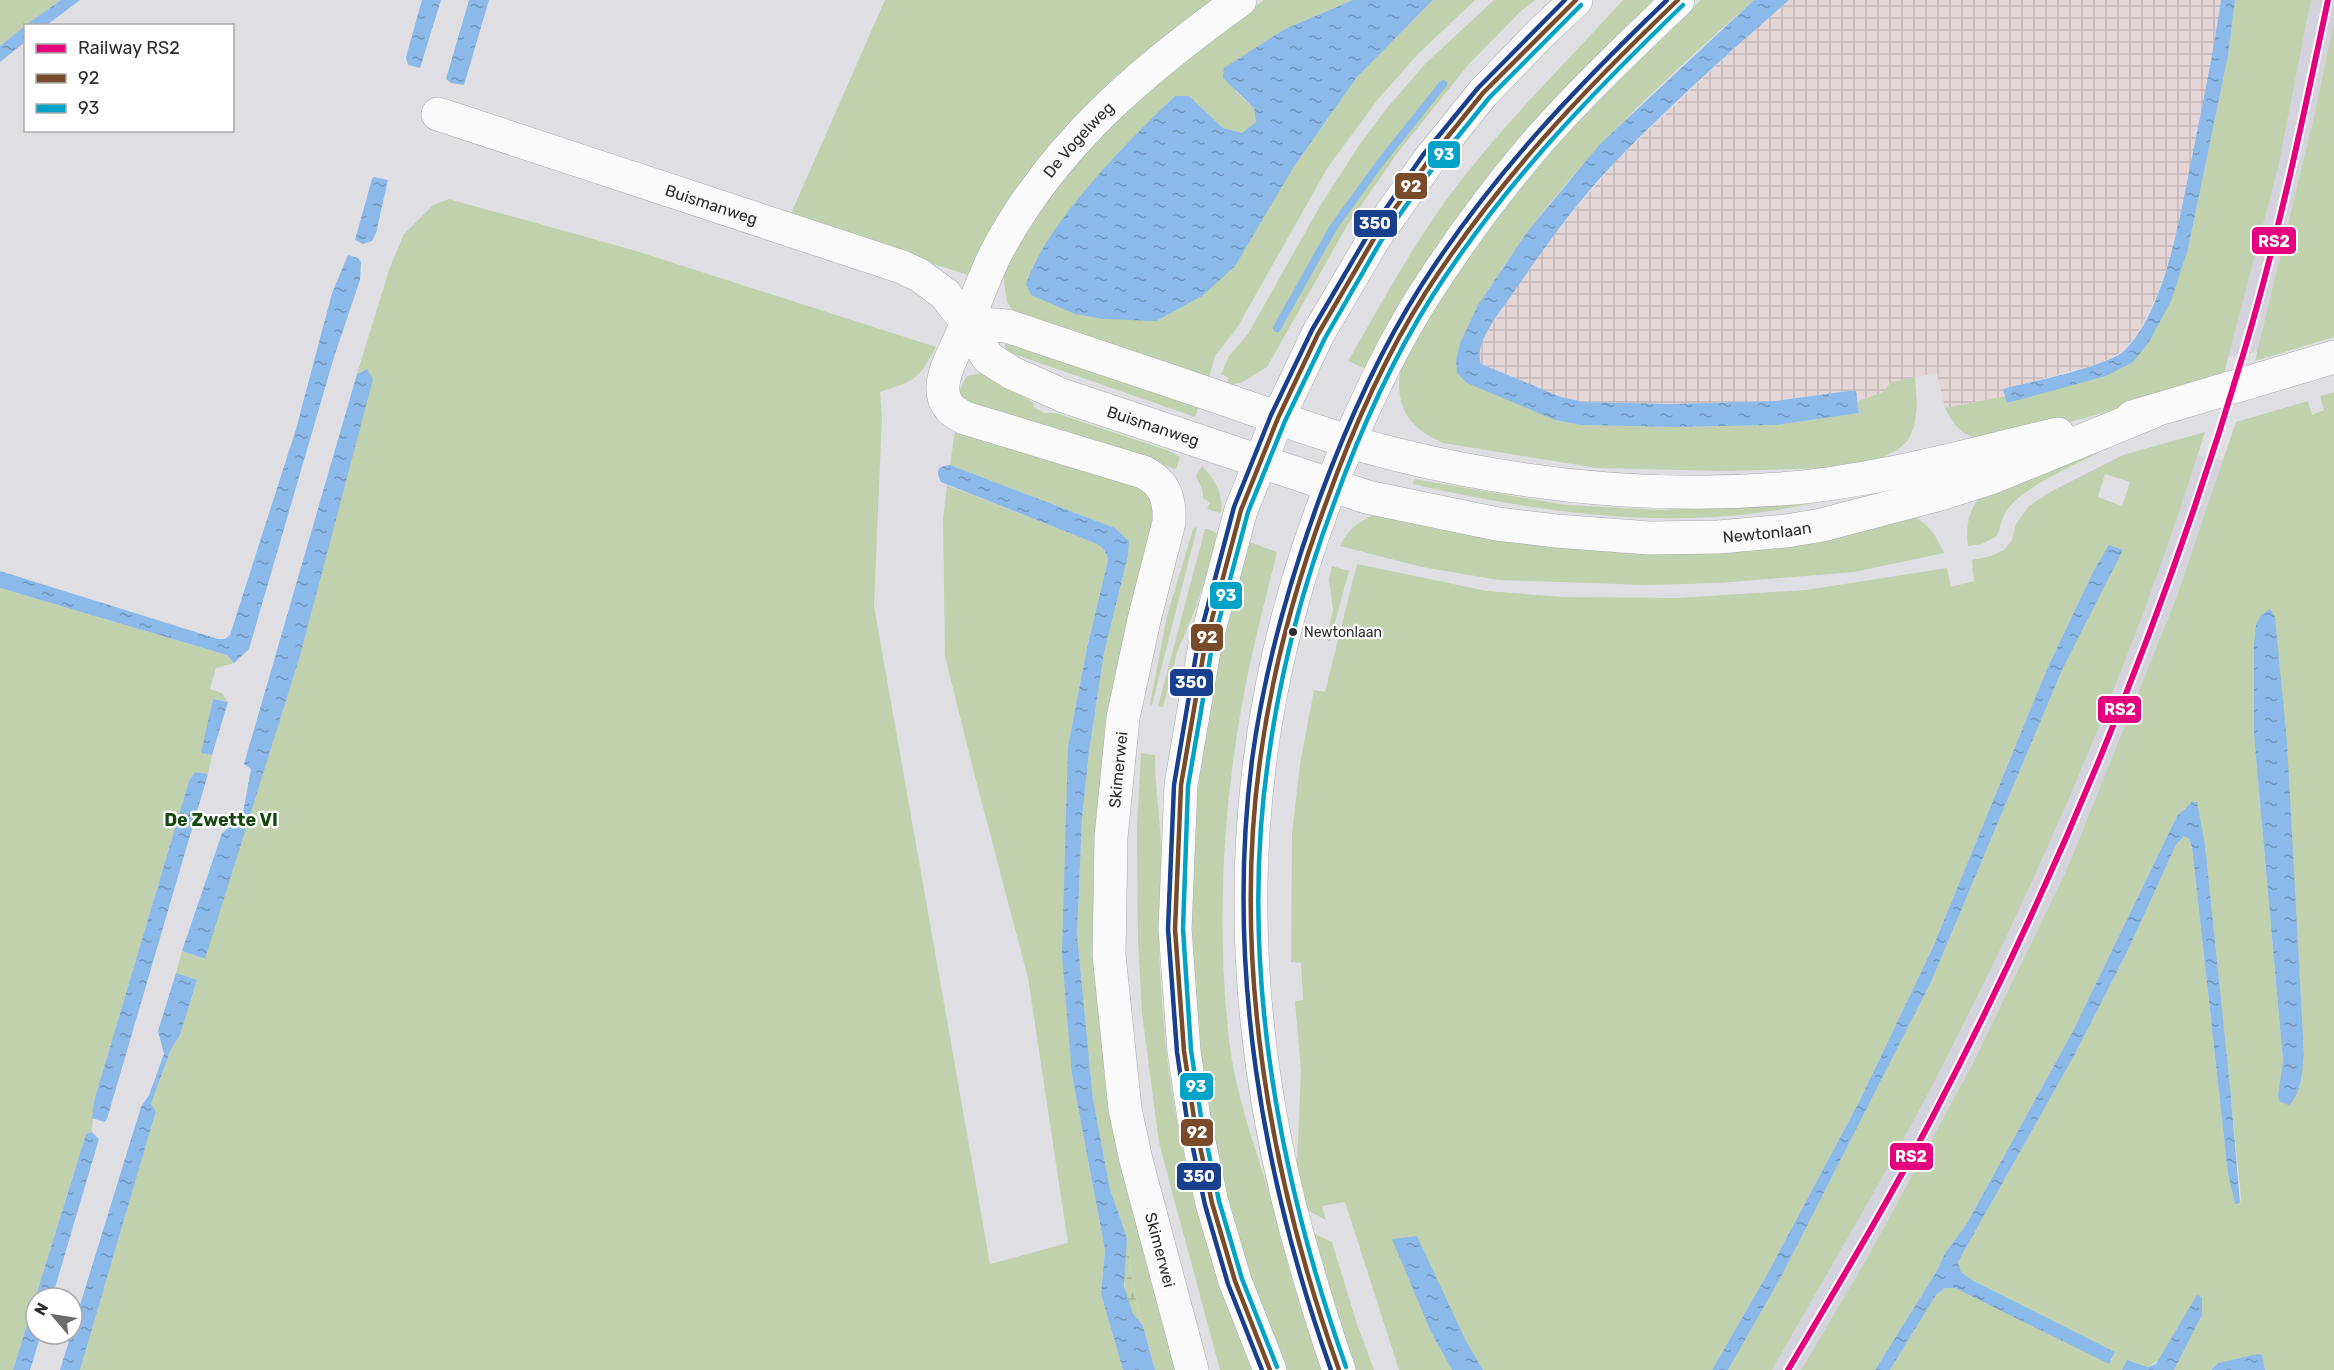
<svg xmlns="http://www.w3.org/2000/svg" width="2334" height="1370" viewBox="0 0 2334 1370" font-family="Rubik,sans-serif">
  <defs>
    <pattern id="industrial-grid" width="8" height="8" patternUnits="userSpaceOnUse" patternTransform="scale(1.5)"><rect width="8" height="8" fill="#e4d5d6"/><path d="M0 4h8M4 0v8" fill="none" stroke="#c4b7b8"/></pattern>
    <pattern id="wetland-marsh" width="20" height="14" patternUnits="userSpaceOnUse" patternTransform="scale(1.5)"><rect width="20" height="14" fill="#c1d1ad"/><path d="M1 5h8M5 5V1M11 12h8M15 12V8" fill="none" stroke="#a6b495"/></pattern>
    <pattern id="water-ripples" width="26" height="14" patternUnits="userSpaceOnUse" patternTransform="scale(1.5)"><rect width="26" height="14" fill="#8bb9e9"/><path d="M2 4q2-2 4 0t4 0M15 11q2-2 4 0t4 0" fill="none" stroke="#7297bd"/></pattern>
  </defs>
  <rect width="100%" height="100%" fill="#dfdfe3"/>
  <path fill="#d3d2dd" d="M 2311,0 L 2334,0 L 2334,21 L 2314,117 L 2258,352 L 2228,357 L 2278,168 Z
    M 2198,455 L 2224,461 L 2177,596 L 2068,867 L 1972,1065 L 1869,1255 L 1801,1370 L 1772,1370 L 1844,1245 L 2105,713 L 2150,594 Z"/>
  <path fill="url(#industrial-grid)" d="M 1789,0 L 2221,0 L 2214,54 L 2174,246 L 2157,296 L 2137,334 L 2123,351 L 2101,363 L 2004,389 L 2006,396 L 1945,408 L 1937,373 L 1892,382 L 1883,392 L 1858,401 L 1855,390 L 1775,401 L 1672,404 L 1584,402 L 1561,397 L 1481,364 L 1478,358 L 1483,339 L 1500,312 L 1545,246 L 1617,160 L 1723,59 Z"/>
  <path fill="#c1d1ad" fill-rule="evenodd" d="M 0,0 L 61,0 L 0,46 Z
    M 885,0 L 1214,0 L 1162,38 L 1114,78 L 1079,114 L 968,275 L 789,218 Z
    M 1264,0 L 1353,0 L 1285,29 L 1235,91 L 1254,108 L 1257,122 L 1242,133 L 1223,128 L 1189,96 L 1175,96 C 1121,148 1071,204 1032,268 L 1104,319 L 1129,318 L 1293,168 L 1357,77 L 1433,0 L 1475,0 L 1418,54 L 1379,98 L 1328,167 L 1237,328 L 1215,356 L 1207,384 L 1013,311 L 1007,302 L 1003,272 L 1049,198 L 1106,128 L 1189,53 Z
    M 1494,0 L 1535,0 L 1520,12 L 1469,64 L 1399,151 L 1348,224 L 1267,367 L 1241,383 L 1226,385 L 1229,378 L 1221,374 L 1229,356 L 1248,334 L 1320,206 L 1360,144 L 1387,108 L 1426,63 Z
    M 1623,0 L 1658,0 L 1368,370 L 1348,361 C 1384,299 1418,235 1462,179 C 1511,116 1569,60 1623,0 Z
    M 1701,0 L 1754,0 C 1662,82 1572,163 1504,266 C 1484,296 1464,325 1456,360 L 1555,420 L 1581,425 L 1673,427 L 1777,425 L 1859,413 L 1858,401 L 1883,392 L 1891,382 L 1915,377 L 1917,406 L 1914,427 L 1908,440 L 1899,449 L 1873,462 L 1836,468 L 1725,471 L 1597,468 L 1443,443 C 1417,431 1400,417 1399,386 C 1398,362 1422,329 1435,309 C 1459,269 1486,230 1514,193 C 1569,123 1637,61 1701,0 Z
    M 2235,0 L 2311,0 L 2278,168 L 2224,373 L 2146,401 L 1997,442 C 1969,438 1958,435 1945,408 L 2006,396 L 2007,403 L 2133,362 L 2188,249 L 2228,56 Z
    M 2334,21 L 2334,337 L 2255,361 L 2314,117 Z
    M 449,199 L 633,250 L 936,347 C 919,379 915,381 880,392 L 882,417 L 874,606 L 990,1264 L 1068,1243 L 1028,978 L 974,773 L 945,656 L 943,519 L 947,485 L 1087,540 C 1098,544 1106,547 1108,560 L 1087,648 L 1068,746 L 1072,1075 L 1105,1250 L 1101,1294 L 1123,1370 L 80,1370 L 156,1111 L 151,1104 L 171,1049 L 180,1035 L 197,981 L 176,973 L 182,951 L 204,959 L 300,656 L 340,500 L 363,370 L 357,374 L 390,267 L 404,234 L 433,205 Z
    M 1010,340 L 1201,400 L 1195,417 L 1005,351 L 1005,344 Z
    M 982,373 L 1034,403 L 1033,407 L 1045,413 L 1056,413 L 1167,450 L 1180,457 L 1176,469 L 959,400 L 960,389 L 967,376 Z
    M 2334,392 L 2334,1370 L 2265,1370 L 2262,1355 L 2218,1363 L 2211,1370 L 2174,1370 L 2202,1315 L 2175,1333 L 2159,1360 L 2148,1367 L 2128,1360 L 2122,1370 L 1890,1370 L 1936,1295 L 1945,1288 L 1955,1288 L 2112,1360 L 2114,1352 L 1972,1280 L 1961,1272 L 1958,1262 L 2075,1054 L 2127,952 L 2176,845 L 2184,836 L 2189,839 L 2192,847 L 2228,1174 L 2235,1204 L 2240,1203 L 2241,1198 L 2205,844 L 2197,803 L 2185,808 L 2177,816 L 2073,1031 L 1966,1225 L 1945,1253 L 1938,1269 L 1875,1370 L 1801,1370 L 1869,1255 L 1972,1065 L 2068,867 L 2177,596 L 2236,422 L 2308,401 L 2312,415 L 2324,410 L 2320,396 ZM 2254,645 L 2297,937 L 2304,1054 L 2300,1085 L 2278,1095 L 2283,1061 L 2254,735 Z
    M 955,431 L 1129,483 L 1148,495 L 1155,507 L 1097,858 L 1176,1370 L 1155,1370 L 1133,1288 L 1127,1238 L 1110,1189 L 1093,1099 L 1077,935 L 1082,819 L 1089,752 L 1104,653 L 1128,556 L 1129,541 L 1115,528 L 950,465 Z
    M 2205,432 C 2135,657 2041,876 1933,1084 C 1882,1181 1826,1275 1772,1370 L 1728,1370 L 1781,1277 L 1931,982 L 2062,670 L 2122,550 L 2094,570 L 2047,669 L 1933,947 L 1860,1100 L 1769,1271 L 1712,1370 L 1483,1370 L 1465,1339 L 1431,1332 L 1452,1370 L 1399,1370 L 1345,1202 L 1322,1206 L 1326,1220 L 1305,1209 L 1297,1163 L 1301,1070 L 1295,1001 L 1303,1000 L 1301,963 L 1291,962 L 1292,833 L 1300,764 L 1314,690 L 1325,692 L 1357,564 L 1487,591 L 1563,597 L 1676,598 L 1806,590 L 1947,568 L 1951,587 L 1974,581 L 1972,560 L 1991,556 L 2004,550 L 2012,540 L 2016,524 L 2029,506 L 2050,492 L 2123,455 ZM 2105,474 L 2130,482 L 2122,506 L 2098,497 Z
    M 2105,443 L 2104,450 C 2079,463 2022,487 2007,510 C 2002,517 2000,528 1997,536 L 1982,544 L 1968,546 C 1966,531 1967,516 1976,502 C 1989,483 2079,453 2105,443 Z
    M 1202,466 C 1214,478 1224,494 1221,513 L 1207,509 L 1210,503 L 1203,498 L 1202,489 L 1196,476 Z
    M 1414,479 L 1566,505 L 1662,510 L 1857,495 C 1809,504 1761,515 1712,517 C 1612,523 1511,506 1413,484 Z
    M 1381,512 L 1527,535 L 1912,516 C 1931,526 1935,534 1944,553 L 1854,572 L 1719,583 L 1645,585 L 1499,580 L 1422,567 L 1340,546 C 1348,528 1363,518 1381,512 Z
    M 1196,527 L 1197,528 L 1152,705 L 1150,704 L 1167,616 L 1193,529 Z
    M 1205,529 L 1208,529 L 1218,534 L 1197,605 L 1178,650 L 1163,707 L 1158,706 Z
    M 1247,541 L 1277,552 C 1266,597 1254,642 1245,688 C 1223,803 1216,923 1229,1040 C 1236,1098 1258,1154 1274,1210 C 1277,1219 1278,1228 1280,1236 C 1292,1282 1307,1326 1323,1370 L 1285,1370 C 1266,1319 1246,1269 1232,1216 C 1189,1054 1181,892 1206,727 C 1209,705 1211,682 1216,660 C 1225,620 1237,581 1247,541 Z
    M 1332,566 L 1349,571 L 1330,641 L 1326,640 L 1333,610 L 1329,579 Z
    M 0,588 L 227,655 L 234,663 L 216,668 L 210,689 L 222,693 L 228,702 L 213,699 L 202,753 L 212,755 L 208,774 L 195,772 L 189,781 L 94,1101 L 92,1132 L 86,1134 L 13,1370 L 0,1370 Z
    M 1141,753 L 1155,755 C 1155,786 1160,816 1161,846 C 1162,875 1159,904 1159,932 C 1159,967 1162,1002 1165,1037 C 1176,1152 1211,1263 1252,1370 L 1220,1370 L 1159,1143 L 1142,1013 L 1138,942 L 1137,827 Z
    M 1311,1232 L 1332,1242 L 1357,1324 L 1374,1370 L 1354,1370 Z"/>
  <path fill="url(#wetland-marsh)" d="M 1127,1238 L 1133,1288 L 1143,1326 C 1120,1309 1122,1263 1127,1238 Z"/>
  <path fill="url(#water-ripples)" d="M 61,0 L 80,0 L 47,25 L 26,25 Z
    M 422,0 L 441,0 L 420,68 L 408,65 L 406,57 Z
    M 469,0 L 489,0 L 464,85 L 451,83 L 446,79 Z
    M 1353,0 L 1433,0 L 1357,77 L 1293,168 L 1235,266 L 1202,296 L 1156,321 L 1104,319 L 1075,314 L 1031,295 L 1026,284 C 1047,222 1127,142 1175,96 L 1189,96 L 1223,128 L 1242,133 L 1256,122 L 1254,108 L 1223,78 L 1224,68 L 1285,29 Z
    M 1754,0 L 1789,0 C 1731,51 1672,103 1618,159 C 1578,200 1544,248 1511,296 C 1500,312 1473,344 1481,364 L 1561,397 L 1584,402 L 1672,404 L 1775,401 L 1856,390 L 1859,413 L 1777,425 L 1673,427 L 1581,425 L 1555,420 L 1467,383 L 1457,373 L 1456,360 L 1460,343 L 1478,305 L 1527,232 L 1600,144 Z
    M 2221,0 L 2235,0 L 2228,56 L 2188,249 L 2171,301 L 2149,342 L 2133,362 L 2106,376 L 2007,403 L 2003,389 C 2030,382 2107,367 2125,350 C 2165,310 2180,217 2191,162 C 2202,108 2213,55 2221,0 Z
    M 25,26 L 25,42 L 0,62 L 0,46 Z
    M 374,177 L 388,180 L 376,233 L 372,241 L 363,244 L 355,240 L 372,179 Z
    M 348,255 L 358,258 L 361,262 L 360,280 L 334,357 L 249,649 L 234,663 L 227,655 L 0,588 L 0,571 L 218,639 L 225,639 L 230,635 L 296,429 L 332,293 Z
    M 367,369 L 373,379 L 300,656 L 205,959 L 182,951 L 222,833 L 242,818 L 251,769 L 244,764 L 357,374 Z
    M 950,465 L 1115,528 L 1129,541 L 1128,556 L 1104,653 L 1089,752 L 1082,819 L 1077,935 L 1093,1099 L 1110,1189 L 1127,1238 L 1124,1286 L 1133,1314 L 1143,1326 L 1155,1370 L 1123,1370 L 1101,1294 L 1105,1250 L 1072,1075 L 1062,955 L 1068,746 L 1087,648 L 1108,560 C 1106,547 1098,544 1087,540 L 941,482 C 935,470 938,466 950,465 Z
    M 2109,545 L 2123,550 L 2062,670 L 1931,982 L 1781,1277 L 1728,1370 L 1712,1370 L 1769,1271 L 1860,1100 L 1933,947 L 2047,669 L 2094,570 Z
    M 2270,609 L 2275,617 L 2287,743 L 2304,1054 C 2302,1070 2302,1094 2289,1105 L 2280,1102 L 2278,1095 L 2283,1061 L 2254,735 L 2254,645 L 2256,625 L 2261,615 Z
    M 213,699 L 228,702 L 212,755 L 201,753 Z
    M 195,772 L 208,774 L 107,1119 L 104,1122 L 92,1118 L 94,1101 L 189,781 Z
    M 2192,802 L 2197,802 L 2205,844 L 2230,1087 L 2240,1203 L 2235,1204 L 2228,1174 L 2192,847 L 2189,839 L 2184,836 L 2176,845 L 2127,952 L 2075,1054 L 1958,1262 L 1961,1272 L 1972,1280 L 2115,1352 L 2109,1364 L 1955,1288 L 1945,1288 L 1936,1295 L 1890,1370 L 1875,1370 L 1938,1269 L 1945,1253 L 1966,1225 L 2073,1031 L 2177,816 Z
    M 176,973 L 197,980 L 180,1035 L 171,1049 L 151,1104 L 156,1111 L 80,1370 L 60,1370 L 141,1107 L 149,1095 L 164,1054 L 158,1031 Z
    M 92,1132 L 99,1139 L 52,1298 L 36,1298 L 36,1334 L 41,1334 L 30,1370 L 13,1370 L 86,1134 Z
    M 1417,1236 L 1465,1339 L 1483,1370 L 1452,1370 L 1431,1332 L 1392,1239 Z
    M 2197,1295 L 2202,1297 L 2202,1315 L 2174,1370 L 2122,1370 L 2127,1360 L 2148,1367 L 2156,1364 Z
    M 2258,1354 L 2262,1355 L 2265,1370 L 2211,1370 L 2218,1363 Z"/>
  <g fill="none" stroke-linecap="round" stroke-linejoin="round">
    <path stroke="#8bb9e9" stroke-width="8" d="M 1277,328 L 1333,228 L 1380,163 L 1443,84"/>
    <defs>
      <g id="minor">
        <path id="s1" d="M 438,114 L 902,267 L 919,275 L 945,294 L 967,323 L 988,358 L 1012,373 L 1064,396 L 1367,497 L 1497,524 L 1556,531 L 1649,538 L 1719,537 L 1786,531 L 1822,525 L 1940,494 L 1993,477 L 2152,412"/>
        <path d="M 967,323 L 1007,326 C 1078,350 1148,373 1218,397 C 1276,417 1334,439 1394,454 C 1519,485 1652,499 1781,489 C 1875,482 1967,455 2058,434"/>
        <path d="M 2132,417 L 2334,357"/>
        <path id="s2" d="M 1192,1370 L 1136,1160 L 1125,1109 L 1109,955 L 1111,837 L 1123,718 L 1144,620 L 1169,522 C 1170,498 1165,483 1143,472 L 965,418 C 960,415 953,412 950,408 C 931,387 955,353 963,332 C 975,304 984,276 998,249 C 1056,142 1144,69 1240,0"/>
      </g>
      <path id="major" d="M 1270,1370 L 1235,1281 L 1212,1203 L 1194,1118 L 1184,1051 L 1175,929 L 1181,785 L 1205,645 L 1241,510 L 1278,418 L 1318,334 L 1375,237 L 1429,160 L 1483,93 L 1540,34 L 1576,0
        M 1339,1370 C 1327,1337 1317,1303 1307,1269 C 1225,993 1230,728 1341,461 C 1365,403 1392,345 1426,292 C 1459,241 1495,192 1534,146 C 1579,94 1629,47 1678,0"/>
    </defs>
    <use href="#minor" stroke="#ababaf" stroke-width="34"/>
    <use href="#major" stroke="#ababaf" stroke-width="34"/>
    <use href="#minor" stroke="#fafafb" stroke-width="33"/>
    <use href="#major" stroke="#fafafb" stroke-width="33"/>
    <defs>
      <path id="bus-1" d="M 1270,1370 L 1235,1281 L 1212,1203 L 1194,1118 L 1184,1051 L 1175,929 L 1181,785 L 1205,645 L 1241,510 L 1278,418 L 1318,334 L 1375,237 L 1429,160 L 1483,93 L 1576,0
        M 1339,1370 C 1270,1177 1232,964 1260,760 C 1272,672 1295,586 1326,503 C 1352,430 1384,358 1426,292 C 1499,179 1582,92 1678,0"/>
      <path id="bus-2" d="M 1277,1367 L 1242,1279 L 1219,1201 L 1201,1117 L 1191,1050 L 1183,929 L 1188,786 L 1212,647 L 1248,512 L 1285,421 L 1325,338 L 1381,241 L 1435,165 L 1489,98 L 1581,5
        M 1346,1367 C 1278,1175 1239,964 1268,761 C 1280,673 1302,588 1333,506 C 1359,433 1391,361 1433,295 C 1505,183 1588,97 1683,5"/>
      <path id="bus-3" d="M 1262,1370 L 1228,1284 L 1205,1205 L 1187,1120 L 1177,1052 L 1168,929 L 1174,785 L 1198,643 L 1234,507 L 1271,415 L 1312,330 L 1369,233 L 1423,155 L 1478,88 L 1565,0
        M 1331,1370 C 1262,1176 1226,966 1252,760 C 1264,670 1289,582 1320,497 C 1347,424 1379,352 1421,286 C 1492,175 1573,90 1667,0"/>
    </defs>
    <use href="#bus-1" stroke="#fff" stroke-width="9"/>
    <use href="#bus-2" stroke="#fff" stroke-width="9"/>
    <use href="#bus-3" stroke="#fff" stroke-width="9"/>
    <use href="#bus-1" stroke="#7a4b2a" stroke-width="4.5"/>
    <use href="#bus-2" stroke="#02a3c6" stroke-width="4.5"/>
    <use href="#bus-3" stroke="#19408f" stroke-width="4.5"/>
    <defs>
      <path id="rail-1" d="M 1788,1370 C 1837,1287 1887,1204 1932,1118 C 2059,874 2165,618 2243,355 C 2278,238 2303,119 2328,0"/>
    </defs>
    <use href="#rail-1" stroke="#fff" stroke-width="10"/>
    <use href="#rail-1" stroke="#e5007d" stroke-width="6"/>
  </g>
  <circle fill="#2d2c30" stroke="#fff" stroke-width="2" cx="1293" cy="632" r="5"/>
  <g text-anchor="middle" dominant-baseline="central" stroke-width="4.5" stroke-linejoin="round" paint-order="stroke">
    <g font-size="14" fill="#2d2c30" stroke="#fff" text-anchor="start">
      <text x="1304" y="632">Newtonlaan</text>
    </g>
    <g font-size="16" fill="#2d2c30" stroke="#fff">
      <text stroke="none"><textPath href="#s2" startOffset="1436">De Vogelweg</textPath></text>
      <text stroke="none"><textPath href="#s1" startOffset="288">Buismanweg</textPath></text>
      <text stroke="none"><textPath href="#s1" startOffset="796">Buismanweg</textPath></text>
      <text stroke="none"><textPath href="#s1" startOffset="1425">Newtonlaan</textPath></text>
      <text stroke="none"><textPath href="#s2" startOffset="610">Skimerwei</textPath></text>
      <text transform="translate(1160 1250) rotate(75)">Skimerwei</text>
    </g>
    <g font-size="18" font-weight="bold" fill="#16470f" stroke="#fff">
      <text x="221" y="820">De Zwette VI</text>
    </g>
  </g>
  <g stroke="#fff" stroke-width="2">
    <rect x="1427" y="140" width="34" height="29" rx="6" fill="#02a3c6"/>
    <rect x="1394" y="172" width="34" height="28" rx="6" fill="#7a4b2a"/>
    <rect x="1353" y="209" width="45" height="29" rx="6" fill="#19408f"/>
    <rect x="2251" y="226" width="46" height="29" rx="6" fill="#e5007d"/>
    <rect x="1209" y="581" width="34" height="29" rx="6" fill="#02a3c6"/>
    <rect x="1190" y="623" width="34" height="29" rx="6" fill="#7a4b2a"/>
    <rect x="1169" y="668" width="45" height="29" rx="6" fill="#19408f"/>
    <rect x="2097" y="695" width="45" height="29" rx="6" fill="#e5007d"/>
    <rect x="1179" y="1072" width="35" height="29" rx="6" fill="#02a3c6"/>
    <rect x="1180" y="1118" width="34" height="29" rx="6" fill="#7a4b2a"/>
    <rect x="1889" y="1142" width="45" height="29" rx="6" fill="#e5007d"/>
    <rect x="1176" y="1162" width="46" height="29" rx="6" fill="#19408f"/>
  </g>
  <g font-size="16" text-anchor="middle" font-weight="bold" fill="#fff">
    <text x="1444" y="160">93</text>
    <text x="1411" y="192">92</text>
    <text x="1375" y="229">350</text>
    <text x="2274" y="247">RS2</text>
    <text x="1226" y="601">93</text>
    <text x="1207" y="643">92</text>
    <text x="1191" y="688">350</text>
    <text x="2120" y="715">RS2</text>
    <text x="1196" y="1092">93</text>
    <text x="1197" y="1138">92</text>
    <text x="1911" y="1162">RS2</text>
    <text x="1199" y="1182">350</text>
  </g>
  <rect x="24" y="24" width="210" height="108" fill="#ffffff" stroke="#ababac" stroke-width="1.5"/>
  <rect x="36" y="44" width="30" height="9" fill="#e5007d" stroke="#ababac" stroke-width="1.5"/>
  <text x="78" y="54" font-size="18" fill="#2d2c30">Railway RS2</text>
  <rect x="36" y="74" width="30" height="9" fill="#7a4b2a" stroke="#ababac" stroke-width="1.5"/>
  <text x="78" y="84" font-size="18" fill="#2d2c30">92</text>
  <rect x="36" y="104" width="30" height="9" fill="#02a3c6" stroke="#ababac" stroke-width="1.5"/>
  <text x="78" y="114" font-size="18" fill="#2d2c30">93</text>
  <g transform="translate(54 1316) rotate(299)"><circle r="28" fill="#ffffff" stroke="#ababac" stroke-width="1.5"/>
  <path d="M0-4.5L10 22L0 15L-10 22Z" fill="#6b6b6f"/>
  <text y="-9" font-size="16" font-weight="bold" text-anchor="middle" fill="#2d2c30">N</text>
  </g>
</svg>
